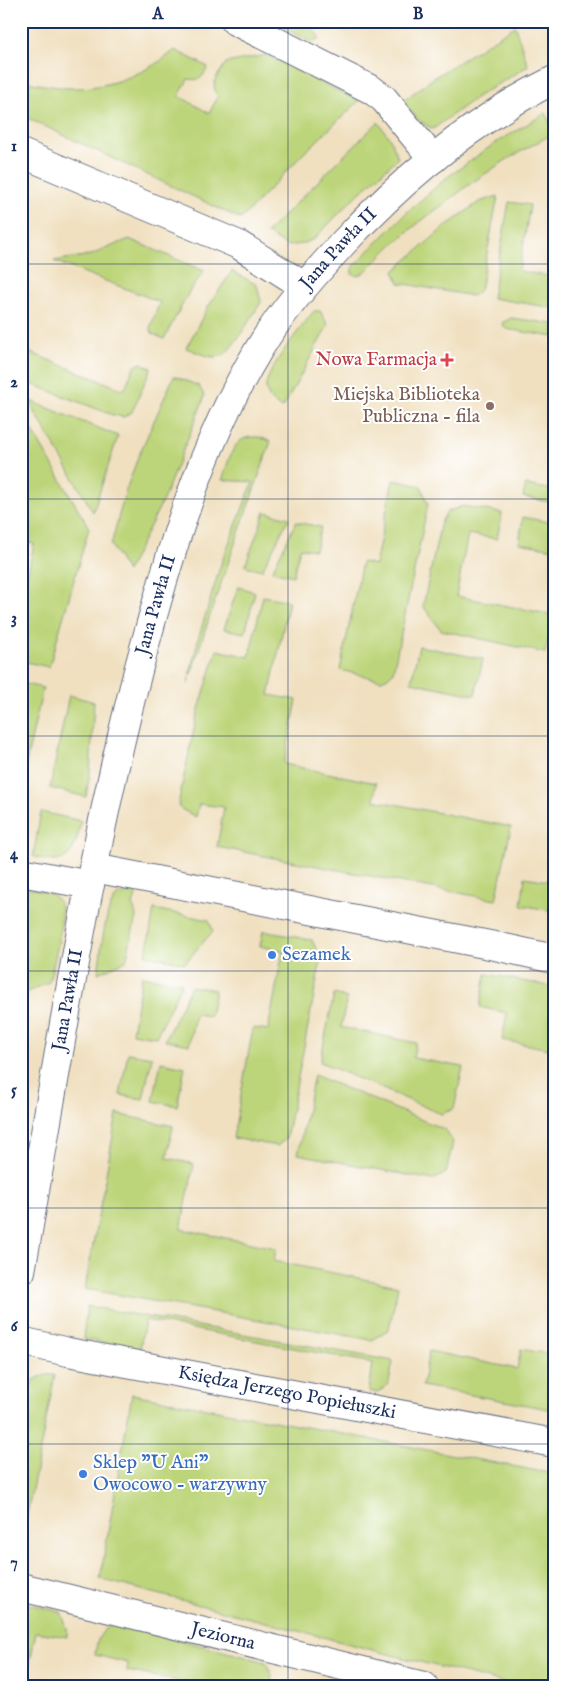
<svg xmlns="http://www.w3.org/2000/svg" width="575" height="1707" viewBox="0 0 575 1707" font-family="'IM FELL English',serif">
  <rect width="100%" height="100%" fill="#fff"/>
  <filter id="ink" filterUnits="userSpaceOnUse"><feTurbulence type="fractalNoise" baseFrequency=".02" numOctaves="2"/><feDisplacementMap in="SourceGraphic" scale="10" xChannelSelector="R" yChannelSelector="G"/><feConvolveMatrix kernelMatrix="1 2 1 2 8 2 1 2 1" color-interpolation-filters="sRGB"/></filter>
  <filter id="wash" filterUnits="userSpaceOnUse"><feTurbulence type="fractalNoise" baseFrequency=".0096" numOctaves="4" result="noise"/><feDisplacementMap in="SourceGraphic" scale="20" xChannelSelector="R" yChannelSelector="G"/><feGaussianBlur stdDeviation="1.12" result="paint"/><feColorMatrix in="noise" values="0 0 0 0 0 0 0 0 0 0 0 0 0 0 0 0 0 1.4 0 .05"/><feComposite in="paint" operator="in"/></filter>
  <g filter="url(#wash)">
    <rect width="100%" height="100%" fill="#f0e0c0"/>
    <path fill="#bdd57a" stroke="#6c826c" d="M 269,21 L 306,21 L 320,38 L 311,42 Z
      M 515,26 L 528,66 L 478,96 L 433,129 L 419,121 L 403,101 L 435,77 Z
      M 175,50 L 208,67 C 202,78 201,81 188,79 L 179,96 L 209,113 L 218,97 C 209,82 218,76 226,63 L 266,55 L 359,101 L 304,153 L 241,219 L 21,115 L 21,81 C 39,84 57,88 75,88 C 110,88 149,72 175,50 Z
      M 546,113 L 554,133 L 506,160 L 470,184 L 416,225 L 393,244 L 365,272 L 358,276 L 352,274 L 352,268 L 405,214 L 445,179 L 494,144 Z
      M 378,122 L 391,140 L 398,158 L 353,199 L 314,239 L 302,244 L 287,246 L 266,233 Z
      M 498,196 L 480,290 L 473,296 L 399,283 L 394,271 L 446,226 L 479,202 Z
      M 509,202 L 530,205 L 519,271 L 554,277 L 554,308 L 492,298 Z
      M 129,239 L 204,271 L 189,292 L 164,339 L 153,334 L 150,328 L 160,302 L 54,261 L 91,255 Z
      M 232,271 L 257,285 L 261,302 C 254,313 231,353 221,356 C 210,360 196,351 186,348 L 208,307 Z
      M 314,311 L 320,311 L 328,325 L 283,408 C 275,404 267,398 266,388 C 264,372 303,325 314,311 Z
      M 511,318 L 554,324 L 554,337 L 506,329 L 502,323 Z
      M 21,349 L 124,390 L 134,367 L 141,363 L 151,368 L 132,412 L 124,417 L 113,415 L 24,381 L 21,369 Z
      M 174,376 L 199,386 L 204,395 L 203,401 L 163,500 L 127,572 L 111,545 L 125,493 L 138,457 Z
      M 28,400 L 118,436 L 93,512 Z
      M 21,411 L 89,528 L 49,667 L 21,661 L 21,605 L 34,544 L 21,540 L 29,499 L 21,484 Z
      M 258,437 L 271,441 L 213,606 L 188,683 L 198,640 L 221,564 L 253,482 L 222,480 C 227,468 231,442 246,438 C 250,437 255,437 258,437 Z
      M 393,480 L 421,486 L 428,504 L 393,672 L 388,677 L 381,680 L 340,670 L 362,562 L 375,565 Z
      M 526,485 L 554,490 L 554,503 L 523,497 Z
      M 463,506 L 502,513 L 497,539 L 468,534 L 456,596 L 554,615 L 545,653 L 441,630 L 423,606 L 441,522 L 447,512 Z
      M 265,512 L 289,518 L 262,570 L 245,566 Z
      M 523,517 L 554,523 L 554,549 L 519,543 Z
      M 296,522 L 321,527 L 315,550 L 300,548 L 293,576 L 272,571 Z
      M 238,587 L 255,592 L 245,633 L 224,629 Z
      M 263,596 L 289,601 L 269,695 L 297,700 L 284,764 L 376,783 L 374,800 L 511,827 L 496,900 L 217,847 L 224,807 L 199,804 L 196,817 L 181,809 L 178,805 L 196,719 L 217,650 L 249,657 Z
      M 419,646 L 483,659 L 475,695 L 411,682 Z
      M 21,683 L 43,688 L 21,785 Z
      M 69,695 L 94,702 L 90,772 L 86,797 L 50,788 Z
      M 41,812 L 81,821 C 77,837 75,861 53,861 C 47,861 39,858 33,856 Z
      M 525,877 L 554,882 L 554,911 L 521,905 Z
      M 25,887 C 36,890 51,891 58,900 C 68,916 53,964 49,982 L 21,995 L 21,910 Z
      M 137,892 L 133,905 L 136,916 L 126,961 L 98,973 C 101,956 104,907 117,896 C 123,893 131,892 137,892 Z
      M 154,909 L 209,920 L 213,931 L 185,963 L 146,955 Z
      M 263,931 L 312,940 L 321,959 L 286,1139 L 277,1146 L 233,1138 L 253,1028 L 268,1030 L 283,951 L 260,946 Z
      M 486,974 L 554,987 L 554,1050 L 502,1040 L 507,1013 L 480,1007 Z
      M 142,976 L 182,983 L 156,1037 L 132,1033 Z
      M 191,986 L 215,990 L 210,1016 L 195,1014 L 189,1045 L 165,1040 Z
      M 334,994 L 347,998 L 341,1027 L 416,1043 L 413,1058 L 463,1067 L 454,1109 L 441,1114 L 320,1062 Z
      M 128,1053 L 152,1057 L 143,1099 L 120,1095 Z
      M 161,1062 L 185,1067 L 177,1106 L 153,1101 Z
      M 314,1075 L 446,1130 L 453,1142 L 446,1173 L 433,1180 L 298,1154 Z
      M 117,1114 L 173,1126 L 167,1158 L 194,1164 L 181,1229 L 276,1248 L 274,1261 L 398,1286 L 389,1329 L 372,1340 L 85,1289 Z
      M 87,1306 L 393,1361 L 389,1383 L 378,1393 L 369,1391 L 373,1363 L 145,1320 L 140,1349 L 83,1339 Z
      M 521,1349 L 554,1355 L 554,1410 L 422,1386 L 429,1351 L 517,1369 Z
      M 44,1375 L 55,1375 L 21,1544 L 21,1398 L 34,1380 Z
      M 132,1394 L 554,1474 L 554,1686 L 516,1686 L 384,1653 L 100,1579 Z
      M 25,1603 L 61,1612 L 67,1628 L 67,1637 L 36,1632 L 25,1686 L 21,1686 L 21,1619 Z
      M 112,1623 L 266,1662 L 272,1676 L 270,1686 L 204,1686 L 127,1671 L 128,1663 L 95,1655 C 97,1639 99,1634 112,1623 Z"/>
  </g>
  <g filter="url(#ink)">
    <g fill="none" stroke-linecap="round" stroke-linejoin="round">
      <defs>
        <g id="minor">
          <path d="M 235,21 L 372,90 L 384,99 L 433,159"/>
          <path d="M 21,153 L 239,245 L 304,286"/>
          <path d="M 94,868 L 500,947 L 554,959"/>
          <path d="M 21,872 L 90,885"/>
          <path id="s1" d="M 21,1271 C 57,1069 87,866 139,667 C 168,558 200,446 259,349 C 283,309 313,276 344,242 C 404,178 474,119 554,80"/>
          <path id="s2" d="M 21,1341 L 68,1352 L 554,1443"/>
          <path id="s3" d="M 21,1587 L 424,1686"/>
        </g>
      </defs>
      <use href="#minor" stroke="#666d80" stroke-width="30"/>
      <use href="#minor" stroke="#fff" stroke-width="28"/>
    </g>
  </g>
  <path fill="none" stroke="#1b2f5e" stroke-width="1" stroke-opacity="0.55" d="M 288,21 L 288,1686M 21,264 L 554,264M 21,499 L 554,499M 21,736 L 554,736M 21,971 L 554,971M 21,1208 L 554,1208M 21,1444 L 554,1444"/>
  <path fill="#e0444e" stroke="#fff" stroke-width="2" d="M444.5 352.5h5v5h5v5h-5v5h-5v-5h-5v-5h5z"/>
  <circle fill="#8d6e63" stroke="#fff" stroke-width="2" cx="490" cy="406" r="5"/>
  <g fill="#3f7fe0" stroke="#fff" stroke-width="2">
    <circle cx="272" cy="955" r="5"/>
    <circle cx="83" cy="1474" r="5"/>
  </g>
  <g text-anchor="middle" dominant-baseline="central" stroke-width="4" stroke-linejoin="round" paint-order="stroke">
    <g font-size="19" fill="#1b2f5e" stroke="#fff">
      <text stroke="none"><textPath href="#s1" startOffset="1085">Jana Pawła II</textPath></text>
      <text stroke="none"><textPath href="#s1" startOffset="680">Jana Pawła II</textPath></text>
      <text stroke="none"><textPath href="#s1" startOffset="275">Jana Pawła II</textPath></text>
      <text stroke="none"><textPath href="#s2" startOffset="271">Księdza Jerzego Popiełuszki</textPath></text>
      <text stroke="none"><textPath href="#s3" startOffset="208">Jeziorna</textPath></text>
    </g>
    <g font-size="19" fill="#be3a42" stroke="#fff" text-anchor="end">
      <text x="437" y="360">Nowa Farmacja</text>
    </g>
    <g font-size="19" fill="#785e54" stroke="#fff" text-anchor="end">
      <text x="480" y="395">Miejska Biblioteka<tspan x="480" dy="22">Publiczna - fila</tspan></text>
    </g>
    <g font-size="19" fill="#366cbe" stroke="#fff" text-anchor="start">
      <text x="282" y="955">Sezamek</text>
      <text x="93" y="1463">Sklep "U Ani"<tspan x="93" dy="22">Owocowo - warzywny</tspan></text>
    </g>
  </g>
  <rect width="575" height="1707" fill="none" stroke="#fff" stroke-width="55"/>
  <rect x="28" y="28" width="520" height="1652" fill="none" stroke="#1b2f5e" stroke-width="2"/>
  <g font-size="16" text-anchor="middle" font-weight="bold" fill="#1b2f5e">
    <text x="158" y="19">A</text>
    <text x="418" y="19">B</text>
    <text x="14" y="151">1</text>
    <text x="14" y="387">2</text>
    <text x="14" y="623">3</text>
    <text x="14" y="859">4</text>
    <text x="14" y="1095">5</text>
    <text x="14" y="1331">6</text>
    <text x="14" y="1567">7</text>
  </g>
</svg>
